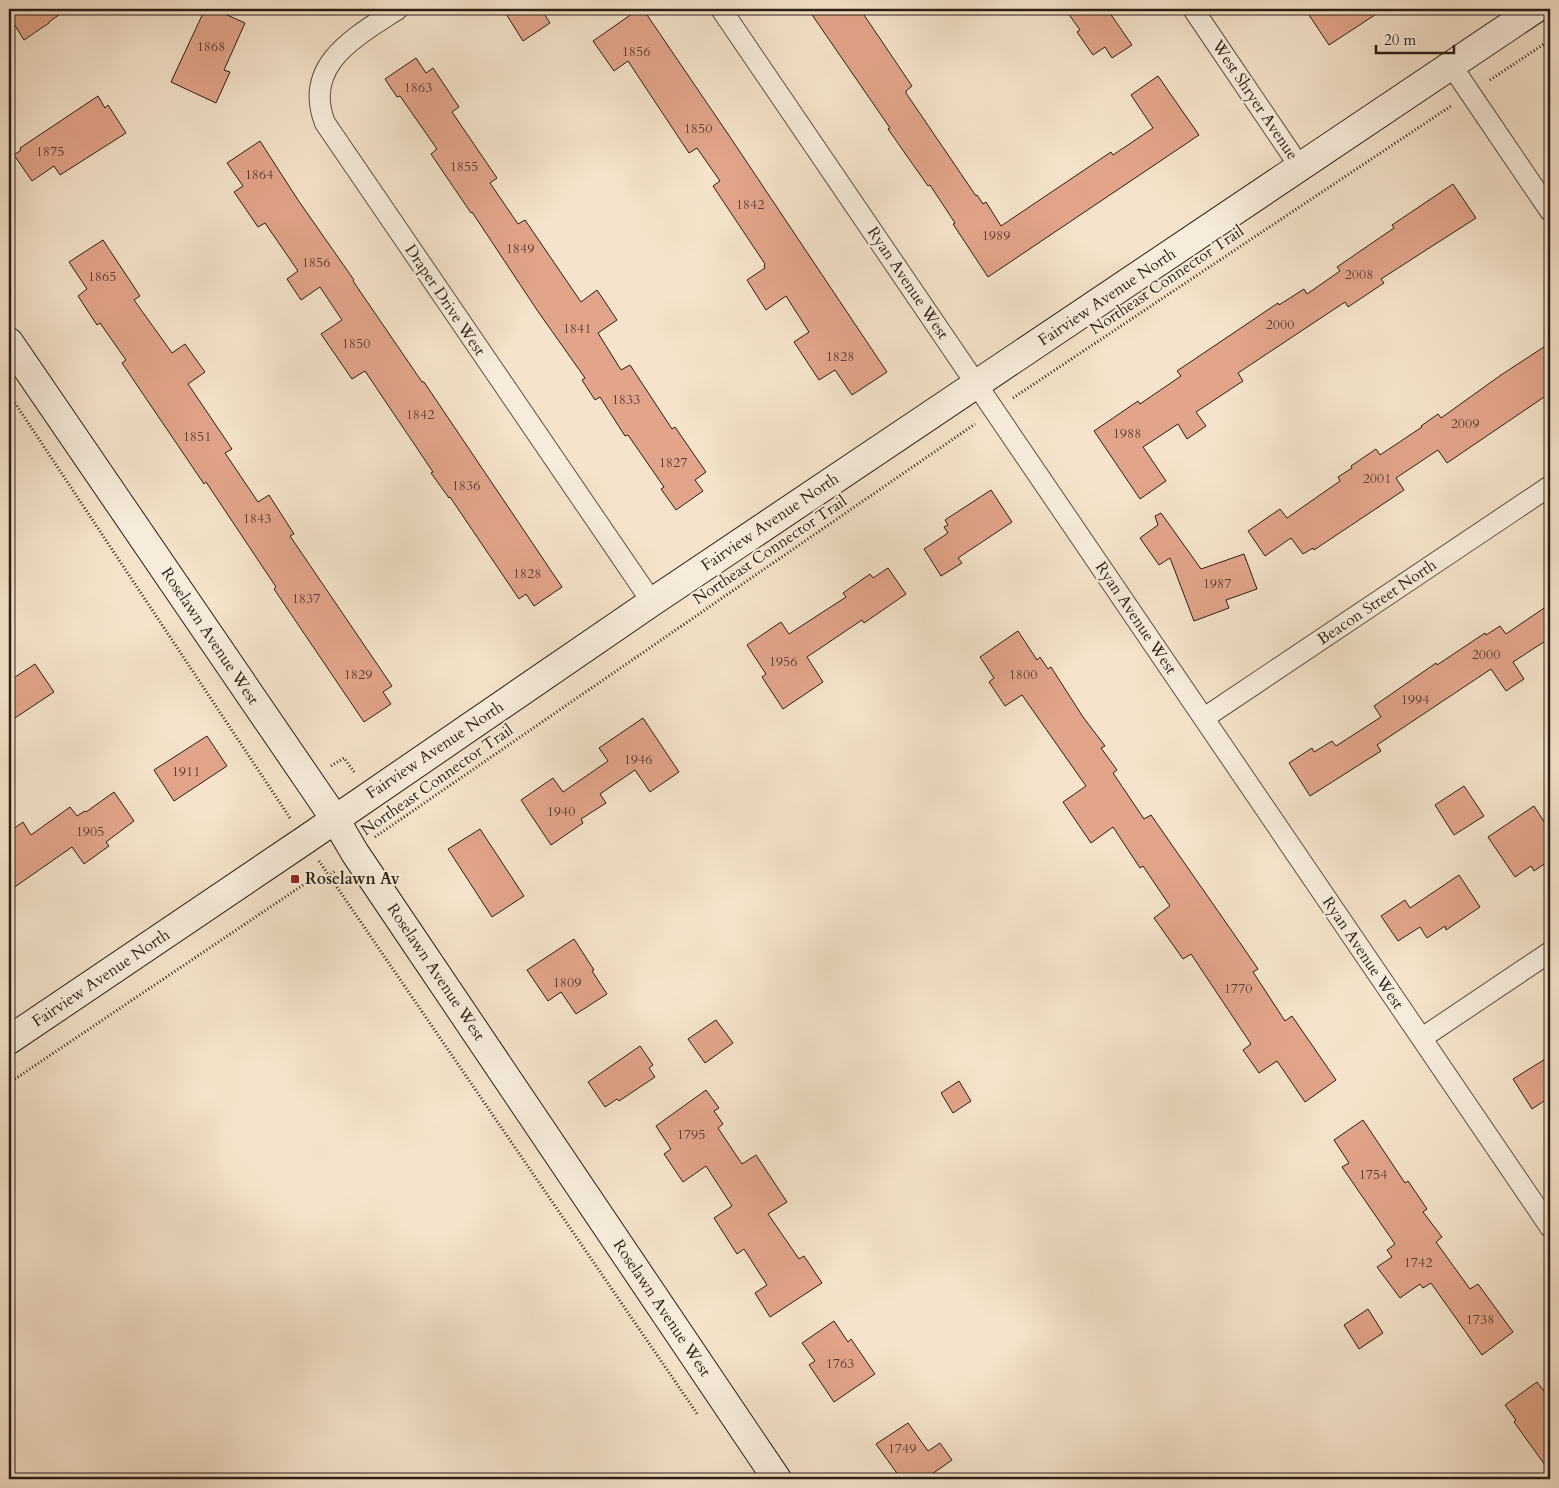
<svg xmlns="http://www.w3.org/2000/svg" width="1559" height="1488" viewBox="0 0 1559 1488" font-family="Cardo,serif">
  <rect width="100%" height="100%" fill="#f5e4cb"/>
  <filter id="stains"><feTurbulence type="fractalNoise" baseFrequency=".004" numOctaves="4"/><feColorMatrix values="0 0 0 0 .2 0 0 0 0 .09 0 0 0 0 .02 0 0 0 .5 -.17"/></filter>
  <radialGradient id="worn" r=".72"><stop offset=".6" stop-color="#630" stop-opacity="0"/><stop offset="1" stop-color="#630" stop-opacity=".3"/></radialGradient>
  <path fill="#e3a58a" stroke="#2b1d14" d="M 9,9 L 67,9 L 49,22 L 49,23 L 24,40 L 9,16 Z
    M 205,9 L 214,9 L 245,23 L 224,70 L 230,72 L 216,103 L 171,82 Z
    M 503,9 L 541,9 L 550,23 L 523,41 Z
    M 639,9 L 643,9 L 728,134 L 887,372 L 852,395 L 835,370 L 819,380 L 794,342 L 809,332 L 786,296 L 766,310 L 747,280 L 765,268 L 764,266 L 765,264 L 713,186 L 720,181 L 697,148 L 689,153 L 628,61 L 614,71 L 593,41 Z
    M 808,9 L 860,9 L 912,86 L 906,91 L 906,93 L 976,196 L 977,195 L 983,204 L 986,202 L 1001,226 L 1111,152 L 1113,155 L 1153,128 L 1131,95 L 1158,76 L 1199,135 L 988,277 L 953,224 L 955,223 L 930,185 L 928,186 L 888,129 L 890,128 Z
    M 1065,9 L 1107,9 L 1132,45 L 1112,58 L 1105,47 L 1093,55 L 1077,32 L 1080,30 Z
    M 1305,9 L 1384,9 L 1329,45 Z
    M 416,58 L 426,73 L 433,68 L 459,107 L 452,112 L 497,178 L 490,183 L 518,224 L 525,220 L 581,302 L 597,290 L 617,320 L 598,333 L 621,370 L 630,365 L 672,429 L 675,427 L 706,472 L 695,480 L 703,491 L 676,510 L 661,489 L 664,487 L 628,435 L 625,436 L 600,397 L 595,400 L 582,380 L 585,378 L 537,310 L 472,212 L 471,213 L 431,154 L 437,149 L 400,96 L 397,97 L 385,79 Z
    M 98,96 L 105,108 L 108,105 L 126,133 L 60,175 L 54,166 L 32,181 L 14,155 L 21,150 L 20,148 Z
    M 260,141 L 298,200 L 354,280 L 353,281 L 422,382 L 424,382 L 562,587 L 534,606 L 526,594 L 519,599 L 450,497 L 449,498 L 431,473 L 433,472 L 365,371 L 352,379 L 321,334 L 342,320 L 320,287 L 301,300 L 287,279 L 298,271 L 265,223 L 258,227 L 234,192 L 243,186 L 227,163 Z
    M 1453,184 L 1476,218 L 1381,279 L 1384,283 L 1348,307 L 1345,302 L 1238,373 L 1243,381 L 1196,412 L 1206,426 L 1187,439 L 1178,424 L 1143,447 L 1166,481 L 1140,499 L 1094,431 L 1138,401 L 1140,404 L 1181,376 L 1177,371 L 1278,303 L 1279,305 L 1304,289 L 1307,294 L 1340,271 L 1337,267 L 1394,228 L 1392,225 Z
    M 103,240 L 140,296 L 134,300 L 172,353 L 185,344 L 205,372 L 188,384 L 232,449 L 225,453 L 258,502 L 269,495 L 294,534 L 290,536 L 392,686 L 383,692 L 391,704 L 364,722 L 274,589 L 276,587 L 206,482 L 204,484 L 122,363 L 126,360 L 100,323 L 97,325 L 78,296 L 87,289 L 69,262 Z
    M 1550,343 L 1550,393 L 1447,463 L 1438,450 L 1396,478 L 1404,490 L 1314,550 L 1313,548 L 1303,554 L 1291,538 L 1265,556 L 1248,531 L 1280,509 L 1287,518 L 1340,481 L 1338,477 L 1352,468 L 1351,466 L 1376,449 L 1380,455 L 1422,427 L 1421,426 L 1438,414 L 1441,418 L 1501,375 Z
    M 991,490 L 1012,522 L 958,558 L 962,563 L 941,576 L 924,549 L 948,533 L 944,527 L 948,525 L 945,520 Z
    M 1161,513 L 1201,569 L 1244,554 L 1257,589 L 1226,600 L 1229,608 L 1194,621 L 1170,558 L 1159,565 L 1140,538 L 1158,525 L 1155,516 Z
    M 888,568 L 906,594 L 864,623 L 862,620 L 807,657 L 823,682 L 783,709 L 762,677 L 766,674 L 747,645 L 781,622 L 789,634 L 846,597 L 843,593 L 870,574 L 873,578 Z
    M 1550,604 L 1550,638 L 1513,662 L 1524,679 L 1506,691 L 1491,669 L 1377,745 L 1381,751 L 1310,796 L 1289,763 L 1312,748 L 1314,752 L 1332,741 L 1336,746 L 1381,717 L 1374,706 L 1436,663 L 1437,665 L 1485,633 L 1486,635 L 1500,626 L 1506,634 Z
    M 1018,631 L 1037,660 L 1040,657 L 1048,669 L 1051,667 L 1083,717 L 1105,746 L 1101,748 L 1117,770 L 1113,773 L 1144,819 L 1151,815 L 1236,937 L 1258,969 L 1253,972 L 1285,1021 L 1292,1016 L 1336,1080 L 1305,1102 L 1277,1061 L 1259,1073 L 1243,1050 L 1251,1044 L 1191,954 L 1183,959 L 1154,918 L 1170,906 L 1143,866 L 1140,868 L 1113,827 L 1091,843 L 1063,802 L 1086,786 L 1022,695 L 1005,706 L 989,682 L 994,678 L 980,657 Z
    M 35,664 L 54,692 L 9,722 L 9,681 Z
    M 643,718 L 679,772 L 650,792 L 635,770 L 600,794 L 606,803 L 581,819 L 583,823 L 551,845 L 521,800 L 553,778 L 563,792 L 608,761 L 599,748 Z
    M 207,736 L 227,766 L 174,801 L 154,770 Z
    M 1464,786 L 1484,816 L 1454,835 L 1435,805 Z
    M 114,792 L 134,821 L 106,842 L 109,846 L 84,864 L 72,847 L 9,891 L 9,832 L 23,822 L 31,835 L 70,807 L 77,816 L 85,811 L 86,812 Z
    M 1534,806 L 1550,831 L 1550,860 L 1534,871 L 1531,866 L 1515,877 L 1488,837 Z
    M 480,829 L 524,896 L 492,917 L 448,849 Z
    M 1459,875 L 1480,907 L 1446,930 L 1445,926 L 1427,938 L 1420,927 L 1398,941 L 1381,916 L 1405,900 L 1410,908 Z
    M 574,939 L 594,970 L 592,971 L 607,994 L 576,1014 L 561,992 L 548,1001 L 527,970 Z
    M 716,1020 L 733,1043 L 705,1063 L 688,1039 Z
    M 640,1046 L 653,1065 L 649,1068 L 655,1077 L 619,1101 L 617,1099 L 605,1107 L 588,1082 Z
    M 1550,1056 L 1550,1097 L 1532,1109 L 1513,1079 Z
    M 959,1081 L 971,1101 L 953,1113 L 941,1093 Z
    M 706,1090 L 719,1108 L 714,1111 L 723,1124 L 718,1128 L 742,1164 L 756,1155 L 787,1202 L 768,1214 L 799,1259 L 804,1256 L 822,1283 L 770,1317 L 755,1293 L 767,1285 L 744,1249 L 737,1254 L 714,1218 L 732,1206 L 706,1166 L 683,1182 L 664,1154 L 671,1149 L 656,1126 Z
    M 1363,1120 L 1405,1183 L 1408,1181 L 1427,1209 L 1423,1212 L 1442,1237 L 1436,1242 L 1470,1289 L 1478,1284 L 1513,1332 L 1482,1355 L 1431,1283 L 1423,1288 L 1420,1284 L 1400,1298 L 1377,1267 L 1392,1257 L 1387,1250 L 1395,1244 L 1342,1167 L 1349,1163 L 1334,1140 Z
    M 1368,1309 L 1383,1333 L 1359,1349 L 1344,1325 Z
    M 834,1321 L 848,1342 L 851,1339 L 875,1374 L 834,1402 L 809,1365 L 815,1361 L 802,1343 Z
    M 1537,1382 L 1550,1399 L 1550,1472 L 1514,1422 L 1516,1420 L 1505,1405 Z
    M 908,1423 L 928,1451 L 940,1443 L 952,1460 L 925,1479 L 901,1479 L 876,1444 Z"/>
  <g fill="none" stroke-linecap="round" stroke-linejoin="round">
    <defs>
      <path id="street" d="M 398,9 C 357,36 302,64 325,123 L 652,602
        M 721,9 L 1550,1227
        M 1193,9 L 1300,167
        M 1451,65 L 1550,211
        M 1204,718 L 1550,486
        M 1422,1038 L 1550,952"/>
      <path id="secondary" d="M 9,342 L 335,819 L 355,853 L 777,1479
        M 9,1040 L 305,840 L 652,602 L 1535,9"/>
    </defs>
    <use href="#street" stroke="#5e4f42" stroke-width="22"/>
    <use href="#secondary" stroke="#2b1d14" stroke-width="30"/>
    <path stroke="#2b1d14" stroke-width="3" stroke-dasharray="1 2.5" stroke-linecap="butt" d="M 1490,80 L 1550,40
      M 9,394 L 290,818
      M 1013,398 L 1451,106
      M 331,766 L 344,758 L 355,773
      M 375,837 L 975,424
      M 319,861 L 698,1415
      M 9,1083 L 306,883 L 324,880 L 336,870"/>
    <use href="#street" stroke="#f8eddd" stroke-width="20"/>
    <use href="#secondary" stroke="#f8eddd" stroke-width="28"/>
  </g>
  <rect fill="#8f2418" stroke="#f8eddd" stroke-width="2" x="290" y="874" width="10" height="10" rx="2.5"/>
  <g text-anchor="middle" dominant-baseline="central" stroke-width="4" stroke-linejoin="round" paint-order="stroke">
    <g font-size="14" fill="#593f32">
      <text x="211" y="46">1868</text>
      <text x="636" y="51">1856</text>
      <text x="418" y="87">1863</text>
      <text x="698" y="128">1850</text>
      <text x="50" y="151">1875</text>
      <text x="464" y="166">1855</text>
      <text x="259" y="174">1864</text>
      <text x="750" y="204">1842</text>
      <text x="996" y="235">1989</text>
      <text x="520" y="248">1849</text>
      <text x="316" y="262">1856</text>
      <text x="1359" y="274">2008</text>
      <text x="102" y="276">1865</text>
      <text x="1280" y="324">2000</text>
      <text x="577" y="328">1841</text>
      <text x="356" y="343">1850</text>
      <text x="840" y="356">1828</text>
      <text x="626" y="399">1833</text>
      <text x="420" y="414">1842</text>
      <text x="1465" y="423">2009</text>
      <text x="1127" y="433">1988</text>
      <text x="197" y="436">1851</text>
      <text x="673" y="462">1827</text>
      <text x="1377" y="478">2001</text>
      <text x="466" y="485">1836</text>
      <text x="257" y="518">1843</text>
      <text x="527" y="573">1828</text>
      <text x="1217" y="583">1987</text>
      <text x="306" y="598">1837</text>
      <text x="1486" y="654">2000</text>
      <text x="783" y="661">1956</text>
      <text x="358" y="674">1829</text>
      <text x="1023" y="674">1800</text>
      <text x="1415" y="699">1994</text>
      <text x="638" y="759">1946</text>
      <text x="186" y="771">1911</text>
      <text x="561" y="811">1940</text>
      <text x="90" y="831">1905</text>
      <text x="567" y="982">1809</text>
      <text x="1238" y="988">1770</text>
      <text x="691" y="1134">1795</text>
      <text x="1373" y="1174">1754</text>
      <text x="1418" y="1262">1742</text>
      <text x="1480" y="1319">1738</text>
      <text x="840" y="1363">1763</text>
      <text x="902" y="1448">1749</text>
    </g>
    <g font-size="16" fill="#2b1d14" stroke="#f8eddd">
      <text transform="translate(1255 100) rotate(56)">West Shryer Avenue</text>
      <text transform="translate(1167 280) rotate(-34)">Northeast Connector Trail</text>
      <text transform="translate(908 283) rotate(56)">Ryan Avenue West</text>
      <text transform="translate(1107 297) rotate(-34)">Fairview Avenue North</text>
      <text transform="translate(445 300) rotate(56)">Draper Drive West</text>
      <text transform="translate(770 522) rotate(-34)">Fairview Avenue North</text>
      <text transform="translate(770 550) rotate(-34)">Northeast Connector Trail</text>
      <text transform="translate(1377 602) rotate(-34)">Beacon Street North</text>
      <text transform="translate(1136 618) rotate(56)">Ryan Avenue West</text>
      <text transform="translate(210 636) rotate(56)">Roselawn Avenue West</text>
      <text transform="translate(435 750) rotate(-34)">Fairview Avenue North</text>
      <text transform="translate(437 780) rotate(-35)">Northeast Connector Trail</text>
      <text transform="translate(1363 953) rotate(56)">Ryan Avenue West</text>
      <text transform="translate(436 972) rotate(56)">Roselawn Avenue West</text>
      <text transform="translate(101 978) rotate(-34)">Fairview Avenue North</text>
      <text transform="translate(662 1308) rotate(56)">Roselawn Avenue West</text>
    </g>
    <g font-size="16" font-weight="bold" fill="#2b1d14" stroke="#f8eddd" text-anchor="start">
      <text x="305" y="879">Roselawn Av</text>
    </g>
  </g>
  <rect width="1559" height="1488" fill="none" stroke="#f5e4cb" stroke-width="30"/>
  <rect x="10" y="10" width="1539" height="1468" fill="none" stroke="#2b1d14" stroke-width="2.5"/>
  <rect x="15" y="15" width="1529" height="1458" fill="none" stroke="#2b1d14"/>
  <path d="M1376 45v8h78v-8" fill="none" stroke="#2b1d14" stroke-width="2.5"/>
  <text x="1384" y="45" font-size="15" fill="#2b1d14" stroke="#f8eddd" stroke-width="4" paint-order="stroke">20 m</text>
  <rect width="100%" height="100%" filter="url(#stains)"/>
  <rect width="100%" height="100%" fill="url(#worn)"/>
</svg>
